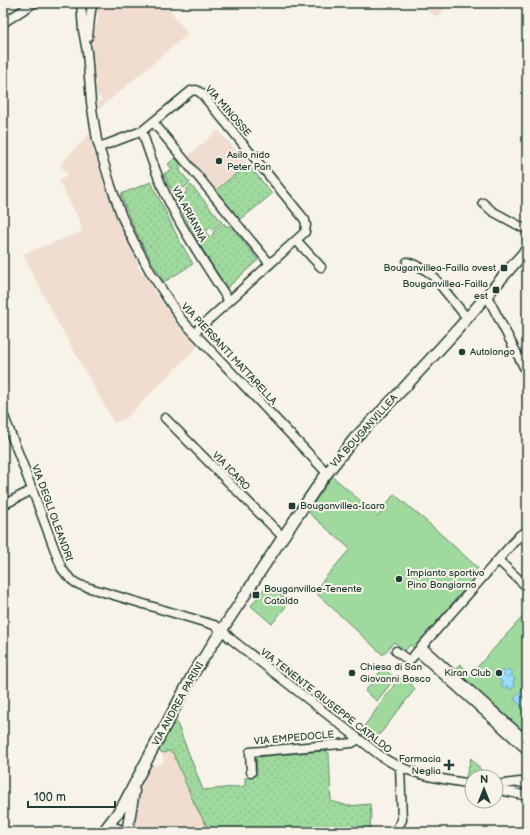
<svg xmlns="http://www.w3.org/2000/svg" width="530" height="835" viewBox="0 0 530 835" font-family="'Balsamiq Sans',sans-serif">
  <defs>
    <pattern id="grass-dots" width="8" height="8" patternUnits="userSpaceOnUse"><rect width="8" height="8" fill="#a0d99e"/><path d="M2 2h.1M6 6h.1" fill="none" stroke="#89bb89" stroke-width="1.8" stroke-linecap="round"/></pattern>
    <pattern id="water-waves" width="16" height="10" patternUnits="userSpaceOnUse"><rect width="16" height="10" fill="#97dbf9"/><path d="M0 5q4-4 8 0t8 0" fill="none" stroke="#82bdd6"/></pattern>
  </defs>
  <rect width="100%" height="100%" fill="#f7f3e8"/>
  <filter id="ink" filterUnits="userSpaceOnUse"><feTurbulence type="fractalNoise" baseFrequency=".025" numOctaves="2"/><feDisplacementMap in="SourceGraphic" scale="8" xChannelSelector="R" yChannelSelector="G"/><feConvolveMatrix kernelMatrix="1 2 1 2 8 2 1 2 1" color-interpolation-filters="sRGB"/></filter>
  <g filter="url(#ink)">
    <path fill="#f0ddd0" d="M 98,3 L 164,3 L 188,34 L 99,109 L 98,102 L 102,101 L 101,97 L 97,97 L 92,46 L 93,32 L 97,24 L 98,20 L 99,14 L 96,14 Z
      M 417,3 L 448,3 L 438,18 Z
      M 218,130 L 248,164 L 216,190 L 188,156 Z
      M 90,133 L 94,148 L 93,149 L 93,153 L 95,154 L 105,187 L 114,211 L 124,234 L 139,265 L 138,267 L 140,270 L 141,272 L 145,273 L 153,288 L 179,326 L 198,346 L 125,419 L 114,423 L 51,310 L 23,254 L 81,232 L 82,226 L 59,181 L 68,175 L 60,165 Z
      M 169,751 L 173,753 L 194,803 L 210,832 L 130,832 L 131,824 L 144,774 L 150,764 L 154,765 L 162,764 L 164,761 L 162,755 L 163,753 Z"/>
    <path fill="url(#grass-dots)" stroke="#608b69" d="M 175,158 L 180,164 L 180,171 L 190,183 L 184,188 L 182,186 L 178,189 L 180,191 L 174,196 L 164,174 L 172,169 L 168,164 Z
      M 248,164 L 272,194 L 240,220 L 216,190 Z
      M 151,182 L 178,238 L 193,264 L 164,282 C 147,254 131,226 121,194 Z
      M 191,185 L 222,222 L 212,230 L 210,228 L 206,231 L 207,234 L 198,241 L 174,198 L 181,193 L 183,195 L 187,191 L 186,190 Z
      M 224,223 L 226,226 L 231,226 L 258,260 L 227,288 L 214,268 L 199,243 L 209,235 L 210,237 L 214,233 L 213,232 Z
      M 175,718 L 203,790 L 245,786 L 245,778 L 257,775 L 256,757 L 324,751 L 329,753 L 331,801 L 348,806 L 370,804 L 371,817 L 370,828 L 324,832 L 210,832 L 194,803 L 173,753 L 169,751 L 163,753 L 157,750 Z
      M 471,758 L 487,777 L 472,777 L 472,778 L 466,777 Z"/>
    <path fill="#a0d99e" stroke="#608b69" d="M 332,476 L 378,516 L 394,494 L 433,527 L 478,568 L 475,571 L 477,574 L 414,648 L 410,645 L 405,651 L 394,642 L 383,655 L 314,591 L 350,549 L 308,512 Z
      M 267,585 L 287,600 L 287,605 L 272,624 L 251,606 Z
      M 527,612 L 527,736 L 454,671 L 460,664 L 471,674 Z
      M 383,668 L 395,678 L 377,701 L 365,691 Z
      M 400,677 L 403,681 L 406,678 L 415,689 L 373,743 L 360,732 Z"/>
    <path fill="url(#water-waves)" stroke="#679caa" d="M 508,669 L 513,673 L 511,675 L 515,679 L 513,682 L 515,685 L 511,690 L 507,686 L 505,689 L 500,685 L 502,682 L 496,677 L 502,670 L 505,672 Z
      M 526,685 L 527,686 L 527,711 L 514,699 Z"/>
    <g fill="none" stroke-linecap="round" stroke-linejoin="round">
      <defs>
        <path id="minor" d="M 81,3 L 83,30 L 87,52 L 91,102 L 97,140 L 111,186 L 122,217 L 134,242 L 151,273 L 181,319 L 327,473
          M 3,23 L 34,3
          M 88,37 L 91,10 L 93,3
          M 153,122 L 270,264
          M 142,131 C 150,156 159,182 171,206 C 188,239 209,270 229,301
          M 100,147 L 142,131 L 191,91 L 196,90 L 201,93 L 226,123 L 305,220 L 306,225 L 305,232 L 194,333
          M 483,203 L 492,211 L 527,230
          M 296,240 L 321,267
          M 407,262 C 417,265 424,268 432,275 L 467,318
          M 487,296 L 527,373
          M 3,414 L 21,460 L 62,569 C 67,576 72,582 80,585 L 214,625 L 222,630 L 231,639 L 382,757 C 409,775 441,779 472,784
          M 165,418 L 283,537
          M 3,505 L 32,490
          M 498,560 L 527,587
          M 422,647 L 527,741
          M 396,651 L 409,661 L 520,535 L 527,531
          M 418,652 L 527,750
          M 251,772 L 250,752 L 352,743 L 359,739
          M 496,785 L 520,782 L 527,785
          M 496,789 L 527,796
          M 395,832 L 402,820 L 400,767"/>
        <path id="major" d="M 103,832 L 122,807 L 193,674 L 283,537 L 321,481 L 354,439 L 403,389 L 457,330 L 527,249
          M 104,832 C 109,827 116,827 122,832
          M 127,832 L 134,791"/>
      </defs>
      <use href="#minor" stroke="#1f3d34" stroke-width="11"/>
      <use href="#major" stroke="#1f3d34" stroke-width="13"/>
      <use href="#minor" stroke="#f7f3e8" stroke-width="8"/>
      <use href="#major" stroke="#f7f3e8" stroke-width="10"/>
    </g>
  </g>
  <g fill="#1f3d34" stroke="#f7f3e8" stroke-width="1.5">
    <circle cx="219" cy="161" r="4"/>
    <rect x="500" y="264" width="8" height="8" rx="2"/>
    <rect x="492" y="286" width="8" height="8" rx="2"/>
    <circle cx="462" cy="352" r="4"/>
    <rect x="288" y="502" width="8" height="8" rx="2"/>
    <circle cx="399" cy="579" r="4"/>
    <rect x="252" y="591" width="8" height="8" rx="2"/>
    <circle cx="352" cy="673" r="4"/>
    <circle cx="499" cy="673" r="4"/>
    <path d="M447 759h4v4h4v4h-4v4h-4v-4h-4v-4h4z"/>
  </g>
  <g text-anchor="middle" dominant-baseline="central" stroke-width="4" stroke-linejoin="round" paint-order="stroke">
    <g font-size="10" fill="#1f3d34" stroke="#f7f3e8">
      <text transform="translate(228 111) rotate(49)">VIA MINOSSE</text>
      <text transform="translate(189 214) rotate(62)">VIA ARIANNA</text>
      <text transform="translate(229 354) rotate(47)">VIA PIERSANTI MATTARELLA</text>
      <text transform="translate(364 431) rotate(-48)">VIA BOUGANVILLEA</text>
      <text transform="translate(231 471) rotate(46)">VIA ICARO</text>
      <text transform="translate(52 513) rotate(70)">VIA DEGLI OLEANDRI</text>
      <text transform="translate(326 701) rotate(38)">VIA TENENTE GIUSEPPE CATALDO</text>
      <text transform="translate(178 704) rotate(-61)">VIA ANDREA PARINI</text>
      <text transform="translate(294 738) rotate(-5)">VIA EMPEDOCLE</text>
    </g>
    <g font-size="10" fill="#1f3d34" stroke="#f7f3e8" text-anchor="start">
      <text x="227" y="155">Asilo nido<tspan x="227" dy="12">Peter Pan</tspan></text>
      <text x="496" y="268" text-anchor="end">Bouganvillea-Failla ovest</text>
      <text x="488" y="284" text-anchor="end">Bouganvillea-Failla<tspan x="488" dy="12">est</tspan></text>
      <text x="470" y="352">Autolongo</text>
      <text x="300" y="506">Bouganvillea-Icaro</text>
      <text x="407" y="573">Impianto sportivo<tspan x="407" dy="12">Pino Bongiorno</tspan></text>
      <text x="264" y="589">Bouganvillae-Tenente<tspan x="264" dy="12">Cataldo</tspan></text>
      <text x="360" y="667">Chiesa di San<tspan x="360" dy="12">Giovanni Bosco</tspan></text>
      <text x="491" y="673" text-anchor="end">Kiran Club</text>
      <text x="441" y="759" text-anchor="end">Farmacia<tspan x="441" dy="12">Neglia</tspan></text>
    </g>
  </g>
  <rect width="530" height="835" fill="none" stroke="#f7f3e8" stroke-width="16"/>
  <rect x="8" y="8" width="514" height="819" fill="none" stroke="#1f3d34" stroke-width="1.5" filter="url(#ink)"/>
  <g transform="translate(484 789)"><circle r="19" fill="#f7f3e8" stroke="#a1aaa0"/>
  <path d="M0-3L7 15L0 10L-7 15Z" fill="#1f3d34"/>
  <text y="-6" font-size="11" font-weight="bold" text-anchor="middle" fill="#1f3d34">N</text>
  </g>
  <path d="M28 801v6h87v-6" fill="none" stroke="#1f3d34" stroke-width="2"/>
  <text x="34" y="801" font-size="12" fill="#1f3d34" stroke="#f7f3e8" stroke-width="3" paint-order="stroke">100 m</text>
</svg>
